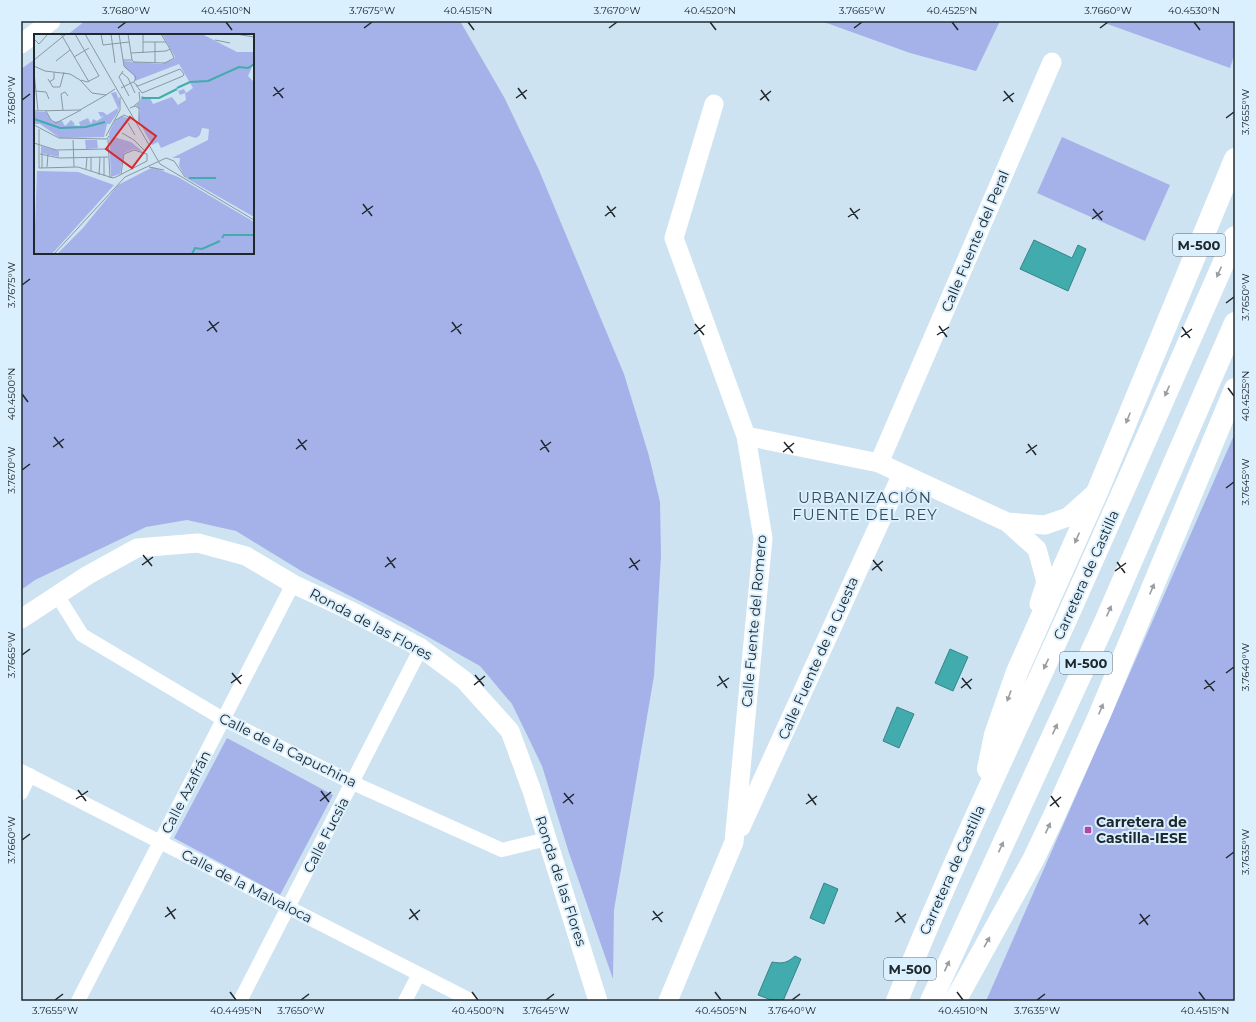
<svg xmlns="http://www.w3.org/2000/svg" width="1256" height="1022" viewBox="0 0 1256 1022" font-family="Montserrat,sans-serif">
  <rect width="100%" height="100%" fill="#cde3f1"/>
  <path fill="#a5b2e9" d="M 85,21 L 460,21 L 504,97 L 539,170 L 606,331 L 624,374 L 649,456 L 660,502 L 661,556 L 654,676 L 614,910 L 613,979 L 569,853 L 542,766 L 512,704 L 480,666 L 405,624 L 303,572 L 236,531 L 187,520 L 146,527 L 35,580 L 21,590 L 21,69 L 35,59 L 35,253 L 253,253 L 253,35 L 67,35 Z
    M 821,21 L 1000,21 L 976,71 L 910,53 Z
    M 1099,21 L 1235,21 L 1235,53 L 1230,68 Z
    M 1062,137 L 1170,185 L 1145,241 L 1037,193 Z
    M 1235,433 L 1235,1001 L 986,1001 Z
    M 227,738 L 333,795 L 280,895 L 174,838 Z"/>
  <path fill="#41abad" stroke="#378487" d="M 1034,240 L 1072,258 L 1078,245 L 1086,249 L 1068,291 L 1020,269 Z
    M 950,649 L 968,657 L 953,691 L 935,683 Z
    M 897,707 L 914,714 L 899,748 L 883,741 Z
    M 824,883 L 838,889 L 824,924 L 810,918 Z
    M 795,956 L 801,959 L 783,1001 L 774,1001 L 758,995 L 772,962 C 783,964 787,963 795,956 Z"/>
  <g fill="none" stroke-linecap="round" stroke-linejoin="round">
    <path stroke="#fff" stroke-width="14" d="M 57,595 L 82,635 L 223,719 L 353,783 L 502,850 L 547,839
      M 21,771 L 472,1001
      M 21,793 L 30,775
      M 78,1001 L 293,584
      M 240,1001 L 421,648
      M 405,1001 L 419,974"/>
    <path stroke="#fff" stroke-width="19" d="M 21,44 L 51,21
      M 746,436 L 879,463 L 1007,522 L 1037,549 L 1046,582 L 1039,604
      M 879,463 L 1052,62
      M 1007,522 L 1045,525 L 1068,517 L 1097,491
      M 21,619 L 88,575 L 137,548 L 198,543 L 246,556 L 293,584 L 349,610 L 421,648 L 464,680 L 510,731 L 532,791 L 598,1001
      M 741,827 L 902,474
      M 668,1001 L 734,842 L 763,538 L 746,436 L 674,238 L 714,104"/>
    <path stroke="#fff" stroke-width="22" d="M 988,769 L 995,735 L 1017,672 L 1098,490 L 1235,159
      M 897,1001 C 949,869 1011,742 1069,613 C 1125,488 1180,362 1235,237
      M 931,1001 L 1105,622 L 1235,323
      M 955,1001 L 1033,860 L 1054,816 L 1099,716 L 1235,389"/>
  </g>
  <defs><path id="oneway-solid" d="M-6-.8H1V-3.2L6.5 0L1 3.2V.8H-6Z"/></defs>
  <g fill="#9b9ea0">
    <use href="#oneway-solid" transform="translate(1219 272) rotate(114)"/>
    <use href="#oneway-solid" transform="translate(1167 391) rotate(114)"/>
    <use href="#oneway-solid" transform="translate(1128 418) rotate(112)"/>
    <use href="#oneway-solid" transform="translate(1077 538) rotate(114)"/>
    <use href="#oneway-solid" transform="translate(1152 589) rotate(-67)"/>
    <use href="#oneway-solid" transform="translate(1109 611) rotate(-66)"/>
    <use href="#oneway-solid" transform="translate(1046 664) rotate(115)"/>
    <use href="#oneway-solid" transform="translate(1009 696) rotate(110)"/>
    <use href="#oneway-solid" transform="translate(1101 709) rotate(-67)"/>
    <use href="#oneway-solid" transform="translate(1055 729) rotate(-65)"/>
    <use href="#oneway-solid" transform="translate(1048 828) rotate(-65)"/>
    <use href="#oneway-solid" transform="translate(1001 847) rotate(-65)"/>
    <use href="#oneway-solid" transform="translate(987 942) rotate(-61)"/>
    <use href="#oneway-solid" transform="translate(947 966) rotate(-65)"/>
  </g>
  <path fill="none" stroke="#20282d" stroke-width="1.5" d="M 226,22 L 232,30M 468,22 L 474,30M 710,22 L 716,30M 952,22 L 958,30M 1194,22 L 1200,30M 118,28 L 126,22M 364,28 L 372,22M 609,28 L 617,22M 854,28 L 862,22M 1100,28 L 1108,22M 274,87 L 283,98M 518,88 L 526,99M 761,90 L 769,101M 1004,91 L 1013,102M 273,96 L 284,88M 516,98 L 527,90M 22,100 L 30,94M 760,100 L 771,91M 1003,101 L 1014,93M 1226,118 L 1234,112M 363,204 L 372,216M 607,206 L 615,217M 850,208 L 858,219M 1093,209 L 1102,220M 362,214 L 373,206M 605,216 L 616,207M 848,217 L 860,209M 1092,219 L 1103,211M 22,285 L 30,279M 1226,303 L 1234,297M 209,321 L 217,332M 452,322 L 461,334M 695,324 L 704,335M 939,326 L 947,337M 1182,327 L 1190,338M 207,331 L 219,322M 451,332 L 462,324M 694,334 L 705,325M 937,335 L 949,327M 1181,337 L 1192,329M 1228,388 L 1234,396M 22,394 L 28,402M 54,437 L 63,448M 298,439 L 306,450M 541,440 L 549,452M 784,442 L 793,453M 1028,444 L 1036,455M 53,447 L 64,439M 296,449 L 307,440M 540,450 L 551,442M 783,452 L 794,443M 1026,453 L 1037,445M 22,470 L 30,464M 1226,488 L 1234,482M 143,555 L 152,566M 387,557 L 395,568M 630,558 L 638,570M 873,560 L 882,571M 1117,562 L 1125,573M 142,565 L 153,557M 385,567 L 396,558M 629,568 L 640,560M 872,570 L 883,561M 1115,571 L 1126,563M 22,655 L 30,649M 232,673 L 241,684M 1226,673 L 1234,667M 475,675 L 484,686M 719,676 L 727,688M 962,678 L 971,689M 1205,680 L 1214,691M 231,683 L 242,675M 474,685 L 485,676M 717,686 L 729,678M 961,688 L 972,679M 1204,689 L 1215,681M 78,790 L 86,801M 321,791 L 329,802M 564,793 L 573,804M 808,794 L 816,805M 1051,796 L 1059,807M 76,799 L 88,791M 320,801 L 331,792M 563,803 L 574,794M 806,804 L 817,796M 1050,806 L 1061,797M 22,840 L 30,834M 1226,858 L 1234,852M 167,907 L 175,919M 410,909 L 418,920M 653,911 L 662,922M 897,912 L 905,923M 1140,914 L 1148,925M 165,917 L 176,909M 409,919 L 420,910M 652,920 L 663,912M 895,922 L 906,914M 1139,924 L 1150,915M 230,992 L 236,1000M 472,992 L 478,1000M 715,992 L 721,1000M 957,992 L 963,1000M 1199,992 L 1205,1000M 55,1000 L 63,994M 301,1000 L 309,994M 546,1000 L 554,994M 792,1000 L 800,994M 1037,1000 L 1045,994"/>
  <rect fill="#b346a4" stroke="#daf0fe" stroke-width="1.5" x="1084" y="826" width="8" height="8" rx="2"/>
  <g text-anchor="middle" dominant-baseline="central" stroke-width="4" stroke-linejoin="round" paint-order="stroke">
    <g fill="#daf0fe" stroke="#58646c" stroke-width="1">
      <rect x="1173" y="234" width="52" height="22" rx="3"/>
      <rect x="1060" y="652" width="52" height="22" rx="3"/>
      <rect x="884" y="958" width="52" height="22" rx="3"/>
    </g>
    <g font-size="13" font-weight="bold" fill="#20282d">
      <text x="1199" y="245">M-500</text>
      <text x="1086" y="663">M-500</text>
      <text x="910" y="969">M-500</text>
    </g>
    <g font-size="14" fill="#20282d" stroke="#daf0fe">
      <text transform="translate(975 241) rotate(-67)">Calle Fuente del Peral</text>
      <text transform="translate(1086 575) rotate(-66)">Carretera de Castilla</text>
      <text transform="translate(754 621) rotate(-85)">Calle Fuente del Romero</text>
      <text transform="translate(371 624) rotate(28)">Ronda de las Flores</text>
      <text transform="translate(818 658) rotate(-66)">Calle Fuente de la Cuesta</text>
      <text transform="translate(288 750) rotate(26)">Calle de la Capuchina</text>
      <text transform="translate(186 792) rotate(-63)">Calle Azafrán</text>
      <text transform="translate(326 835) rotate(-63)">Calle Fucsia</text>
      <text transform="translate(952 870) rotate(-66)">Carretera de Castilla</text>
      <text transform="translate(561 881) rotate(72)">Ronda de las Flores</text>
      <text transform="translate(247 886) rotate(27)">Calle de la Malvaloca</text>
    </g>
    <g font-size="14" font-weight="bold" fill="#20282d" stroke="#daf0fe" text-anchor="start">
      <text x="1096" y="822">Carretera de<tspan x="1096" dy="16">Castilla-IESE</tspan></text>
    </g>
    <g font-size="15" letter-spacing="1" fill="#374955" stroke="#daf0fe">
      <text x="865" y="497">URBANIZACIÓN<tspan x="865" dy="17">FUENTE DEL REY</tspan></text>
    </g>
  </g>
  <g transform="translate(34 34)">
    <rect width="220" height="220" fill="#cde3f1"/>
    <path d="M 128,0 L 168,0 L 203,18 L 220,18 L 220,29 L 214,42 L 220,48 L 220,183 L 152,144 L 145,132 L 146,124 L 138,124 L 174,106 L 175,95 L 168,94 L 166,101 L 162,104 L 155,102 L 127,114 L 124,108 L 118,111 L 104,86 L 106,76 L 102,71 L 107,67 L 107,62 L 116,64 L 119,70 L 138,63 L 144,71 L 152,66 L 151,59 L 146,61 L 144,57 L 150,55 L 152,59 L 159,54 L 145,30 L 101,47 L 100,41 L 91,34 L 89,27 L 127,30 L 140,25 L 141,23 ZM 82,58 L 86,68 L 84,78 L 76,90 L 73,90 L 70,103 L 26,104 L 6,90 L 0,90 L 0,78 L 12,78 L 18,88 L 28,87 L 31,92 L 37,86 L 41,90 L 39,91 L 46,92 L 45,88 L 54,84 L 57,90 L 59,85 L 63,87 L 70,82 L 67,83 L 64,78 L 69,78 L 73,81 L 84,74 L 77,59 ZM 88,82 L 97,85 L 80,103 L 97,108 L 109,118 L 100,115 L 90,119 L 86,140 L 77,143 L 75,99 L 80,88 ZM 51,106 L 63,106 L 64,114 L 52,115 ZM 7,112 L 25,117 L 25,123 L 7,119 ZM 119,133 L 144,143 L 220,188 L 220,220 L 23,220 L 49,194 L 84,151 ZM 3,137 L 44,138 L 80,151 L 18,220 L 0,220 Z" fill="#a5b2e9"/>
    <path fill="none" stroke="#41abad" stroke-width="2" d="M 143,54 L 156,48 L 174,47 L 205,33 L 214,34 L 220,30M 108,64 L 125,64 L 143,55M 0,85 L 26,94 L 52,93 L 71,88M 155,144 L 182,144M 188,204 L 190,201 L 220,201M 158,220 L 161,214 L 168,215 L 186,207"/>
    <path fill="none" stroke="#8898a3" stroke-width="1" d="M 27,0 L 55,48M 41,0 L 65,42 L 53,48 L 47,46M 51,0 L 126,130 L 220,186M 67,0 L 69,11 L 95,8M 77,0 L 81,29M 85,0 L 90,32 L 102,43 L 100,48M 109,0 L 109,19M 202,0 L 220,3M 0,5 L 5,10 L 14,0M 181,6 L 196,9M 109,8 L 132,8M 121,8 L 121,29M 97,19 L 132,17 L 136,15 L 127,0M 40,23 L 55,14M 0,26 L 32,0M 89,26 L 98,26 L 94,0M 98,26 L 100,28 L 131,29 L 140,24 L 136,15M 22,27 L 36,16M 0,32 L 11,37 L 36,40 L 46,46 L 58,59 L 72,61 L 81,55M 89,37 L 85,43 L 95,62M 0,38 L 4,77M 88,39 L 94,44 L 101,59M 14,45 L 19,53 L 26,53 L 30,38M 15,48 L 20,45 L 20,38M 87,54 L 99,48 L 104,52 L 146,35 L 150,40 L 149,42 L 108,59 L 102,51M 1,57 L 12,58 L 15,65M 100,72 L 106,67 L 105,58M 96,74 L 101,72 L 105,74 L 105,90M 29,76 L 27,60 L 31,58 L 34,62M 0,77 L 46,76 L 72,61M 12,77 L 17,86 L 22,89 L 47,76M 80,87 L 90,81 L 99,85M 94,89 L 101,101M 0,91 L 25,104 L 73,105 L 75,102M 5,95 L 5,134 L 44,133 L 79,144 L 82,143 L 113,127 L 113,120 L 100,116 L 90,120 L 87,140M 88,99 L 100,106 L 111,117M 72,102 L 86,76 L 86,63M 74,105 L 76,144M 39,106 L 40,133M 0,109 L 22,116 L 74,115M 8,119 L 8,134M 6,120 L 25,124 L 74,123M 13,133 L 14,120M 115,133 L 130,136M 52,135 L 53,123M 57,137 L 57,123M 65,141 L 66,123M 70,142 L 70,123M 20,220 L 91,143 L 132,124 L 140,127 L 151,143"/>
    <path fill="#d62828" fill-opacity="0.15" stroke="#d62828" stroke-width="2" d="M 96,83 L 122,102 L 98,134 L 72,115 Z"/>
    <rect width="220" height="220" fill="none" stroke="#20282d" stroke-width="2"/>
  </g>
  <rect width="1256" height="1022" fill="none" stroke="#daf0fe" stroke-width="44"/>
  <rect x="22" y="22" width="1212" height="978" fill="none" stroke="#20282d" stroke-width="1.5"/>
  <g font-size="10" text-anchor="middle" fill="#20282d">
    <text x="126" y="14">3.7680°W</text>
    <text x="226" y="14">40.4510°N</text>
    <text x="372" y="14">3.7675°W</text>
    <text x="468" y="14">40.4515°N</text>
    <text x="617" y="14">3.7670°W</text>
    <text x="710" y="14">40.4520°N</text>
    <text x="862" y="14">3.7665°W</text>
    <text x="952" y="14">40.4525°N</text>
    <text x="1108" y="14">3.7660°W</text>
    <text x="1194" y="14">40.4530°N</text>
    <text transform="translate(11 100) rotate(-90)" y="4">3.7680°W</text>
    <text transform="translate(1245 112) rotate(-90)" y="4">3.7655°W</text>
    <text transform="translate(11 285) rotate(-90)" y="4">3.7675°W</text>
    <text transform="translate(1245 297) rotate(-90)" y="4">3.7650°W</text>
    <text transform="translate(11 394) rotate(-90)" y="4">40.4500°N</text>
    <text transform="translate(1245 396) rotate(-90)" y="4">40.4525°N</text>
    <text transform="translate(11 470) rotate(-90)" y="4">3.7670°W</text>
    <text transform="translate(1245 482) rotate(-90)" y="4">3.7645°W</text>
    <text transform="translate(11 655) rotate(-90)" y="4">3.7665°W</text>
    <text transform="translate(1245 667) rotate(-90)" y="4">3.7640°W</text>
    <text transform="translate(11 840) rotate(-90)" y="4">3.7660°W</text>
    <text transform="translate(1245 852) rotate(-90)" y="4">3.7635°W</text>
    <text x="55" y="1014">3.7655°W</text>
    <text x="236" y="1014">40.4495°N</text>
    <text x="301" y="1014">3.7650°W</text>
    <text x="478" y="1014">40.4500°N</text>
    <text x="546" y="1014">3.7645°W</text>
    <text x="721" y="1014">40.4505°N</text>
    <text x="792" y="1014">3.7640°W</text>
    <text x="963" y="1014">40.4510°N</text>
    <text x="1037" y="1014">3.7635°W</text>
    <text x="1205" y="1014">40.4515°N</text>
  </g>
</svg>
